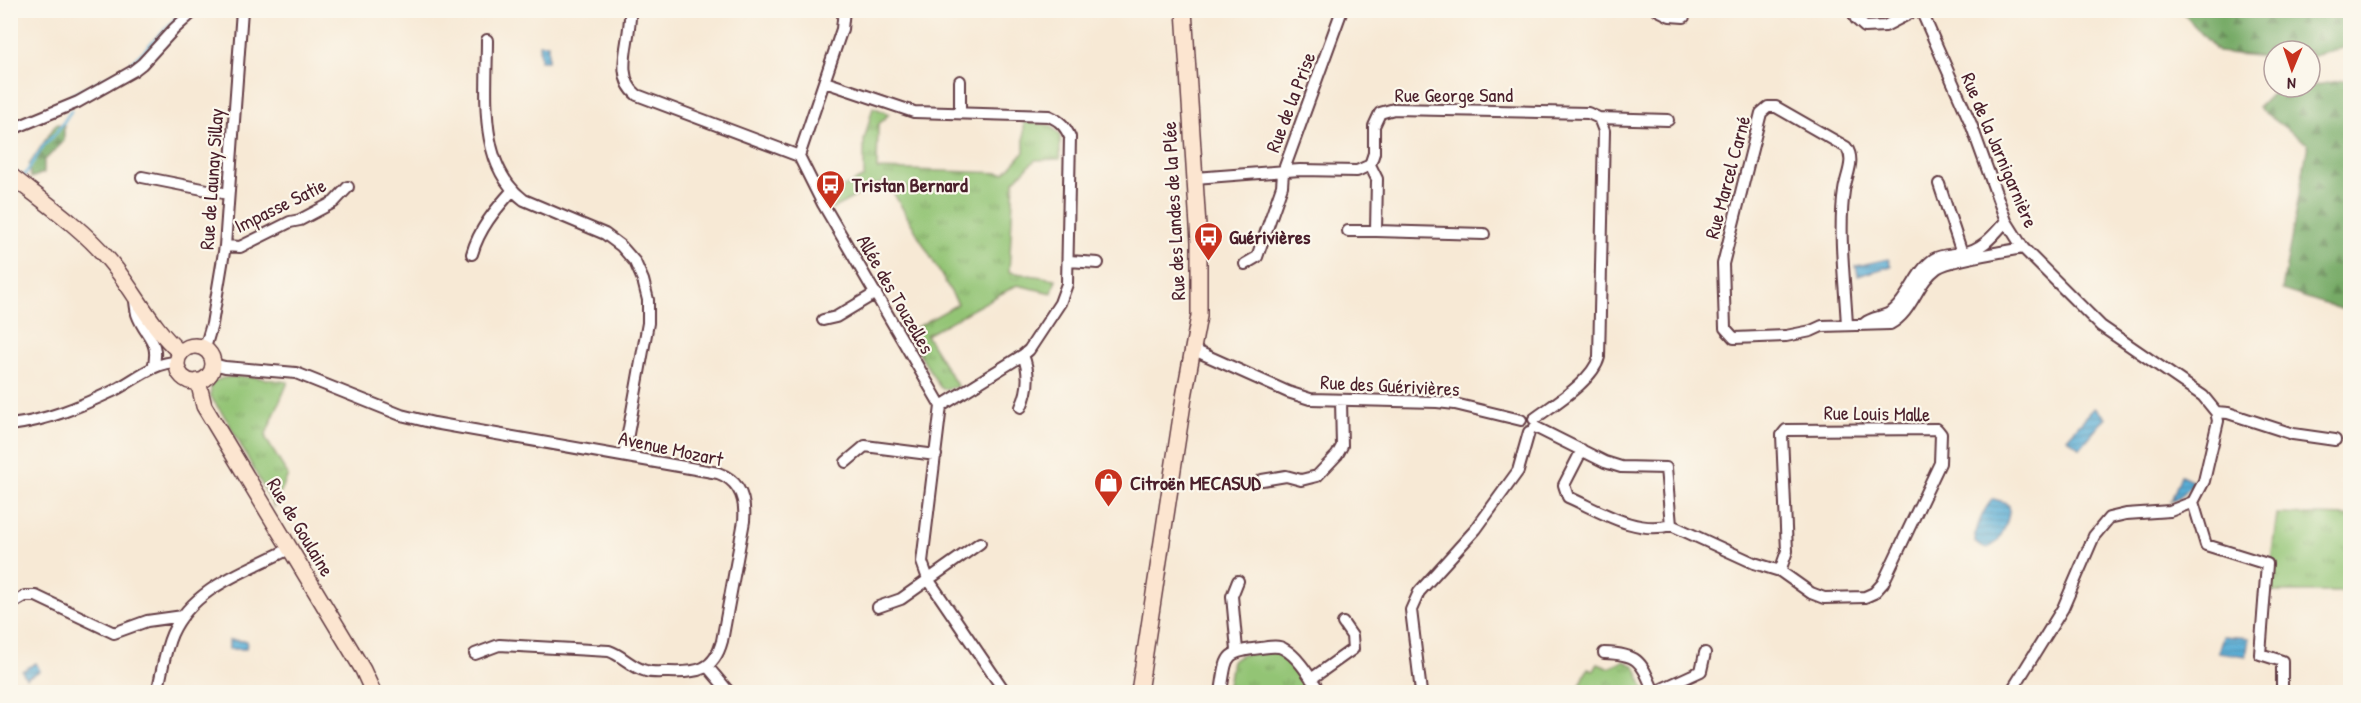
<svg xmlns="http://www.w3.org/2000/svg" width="2361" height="703" viewBox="0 0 2361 703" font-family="'Patrick Hand',sans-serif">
  <defs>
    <pattern id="grass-tufts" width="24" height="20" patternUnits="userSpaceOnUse" patternTransform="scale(1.5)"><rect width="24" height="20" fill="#93c474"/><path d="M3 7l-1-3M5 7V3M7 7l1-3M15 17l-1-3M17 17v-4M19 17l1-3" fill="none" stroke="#7a9f5f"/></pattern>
    <pattern id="forest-firs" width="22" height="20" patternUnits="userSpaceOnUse" patternTransform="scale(1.5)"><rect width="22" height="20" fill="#76aa66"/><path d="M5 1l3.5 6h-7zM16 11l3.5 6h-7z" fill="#638a54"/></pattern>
    <pattern id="water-rules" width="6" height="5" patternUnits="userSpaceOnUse" patternTransform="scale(1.5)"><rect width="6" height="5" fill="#59add5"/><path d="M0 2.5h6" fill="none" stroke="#4c8cad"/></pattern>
  </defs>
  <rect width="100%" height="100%" fill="#fbf7ec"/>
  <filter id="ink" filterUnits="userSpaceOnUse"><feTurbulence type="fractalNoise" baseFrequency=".0167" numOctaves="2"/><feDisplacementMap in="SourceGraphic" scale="12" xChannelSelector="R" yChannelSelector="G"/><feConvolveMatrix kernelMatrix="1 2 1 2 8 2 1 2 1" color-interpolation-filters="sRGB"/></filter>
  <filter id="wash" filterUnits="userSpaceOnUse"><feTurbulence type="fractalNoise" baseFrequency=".008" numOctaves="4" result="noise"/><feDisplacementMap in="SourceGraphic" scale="24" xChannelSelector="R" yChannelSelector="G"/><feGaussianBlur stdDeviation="1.35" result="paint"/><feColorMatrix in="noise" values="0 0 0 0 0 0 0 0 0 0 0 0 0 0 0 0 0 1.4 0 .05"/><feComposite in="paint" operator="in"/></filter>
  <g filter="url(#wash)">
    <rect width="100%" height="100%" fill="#f7e9d5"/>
    <path fill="url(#grass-tufts)" stroke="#6e7250" stroke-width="1.5" d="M 873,107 L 889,114 L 878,125 L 877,169 L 1005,173 L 1024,152 L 1024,122 L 1050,125 L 1060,135 L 1060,159 L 1035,160 L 1014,181 L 1009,272 L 1056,279 L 1052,293 L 1017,285 L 926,335 L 958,387 L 943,389 L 940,387 L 906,333 L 958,304 L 886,180 L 832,209 L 824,197 L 864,177 L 864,140 Z
      M 253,377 L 288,382 L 266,434 L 266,439 L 288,475 L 274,507 L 227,420 L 210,396 L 212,383 C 224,375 239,377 253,377 Z
      M 2277,514 L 2350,516 L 2350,592 L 2270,592 L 2272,552 Z
      M 1282,649 L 1312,692 L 1227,692 L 1232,661 L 1241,655 Z
      M 1624,661 L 1635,666 L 1646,692 L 1577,692 L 1588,668 L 1594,670 L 1598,664 L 1608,668 Z"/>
    <path fill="url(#forest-firs)" stroke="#606448" stroke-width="1.5" d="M 2181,11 L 2350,11 L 2350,46 L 2310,57 L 2310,51 L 2274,51 L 2274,58 L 2218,52 Z
      M 2350,79 L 2350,312 L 2282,290 L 2308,144 L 2258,108 L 2273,93 Z
      M 56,124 L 64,125 L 64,141 L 44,161 L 44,173 L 31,178 L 29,165 Z"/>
    <path fill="url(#water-rules)" stroke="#526680" stroke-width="1.5" d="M 539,44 L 548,44 L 548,61 L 540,61 Z
      M 1888,259 L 1891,266 L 1858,276 L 1856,266 Z
      M 2094,408 L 2106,417 L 2080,448 L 2067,438 Z
      M 2181,475 L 2192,480 L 2193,483 L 2182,495 L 2171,501 Z
      M 1993,499 L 2004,502 L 2009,506 C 2011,522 1993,563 1975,542 C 1975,528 1984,508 1993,499 Z
      M 2223,636 L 2249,638 L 2246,656 L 2218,652 Z
      M 229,640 L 247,641 L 246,649 L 229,649 Z
      M 36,663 L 40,671 L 26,678 L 22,671 Z"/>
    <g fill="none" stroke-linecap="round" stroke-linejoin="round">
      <path stroke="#59add5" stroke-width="3" d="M 72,95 L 128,67 L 174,20 L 180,10
        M 24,176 L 44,145 L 57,132 L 71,111"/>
    </g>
  </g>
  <g filter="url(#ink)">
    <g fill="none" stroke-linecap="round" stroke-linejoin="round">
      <defs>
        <path id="street" d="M 630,10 C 632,39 612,75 637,95 L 799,156 L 823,204 L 941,406 L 922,562 L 928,579 L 1005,692
          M 1658,10 L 1670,16 L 1684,17
          M 1852,10 L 1856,19 L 1865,27 L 1885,26 L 1916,10
          M 1921,10 L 1971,124 L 2006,221 L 2023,248 L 2101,326 L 2203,396 L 2216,412 L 2218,421 L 2204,481 L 2193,502 L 2170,511 L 2126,514 L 2109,518 L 2094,536 L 2063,608 L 2011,692
          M 487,40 C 487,92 477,165 524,200 L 605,234 L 621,246 L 635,262 L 643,280 L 648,300 L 648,323 L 624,456
          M 960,81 L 960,113
          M 825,82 L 914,112 L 1049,116 C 1060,121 1065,126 1070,137 L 1067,284 L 1060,303 L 1029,350 L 1023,355 L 941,406
          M 1599,118 L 1668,120
          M 10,130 L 78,102 L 133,71 L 142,64 L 174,29 L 195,10
          M 799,156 L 842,29 L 844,10
          M 1370,165 L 1377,179 L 1376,231 L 1484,234
          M 142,177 L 228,194
          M 1195,178 L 1300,170 L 1357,171 L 1370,165 L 1374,153 L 1374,126 L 1380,113 L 1394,109 L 1588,113 L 1599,118 L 1604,131 L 1599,357 C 1593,381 1554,404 1534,419
          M 1939,184 L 1962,253
          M 1348,231 L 1376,231
          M 225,246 L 240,247 L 290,222 L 300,220 L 334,202 L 348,187
          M 472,254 C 479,229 495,210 512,191
          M 1069,261 L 1098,263
          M 1245,264 L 1257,257 L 1282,186 L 1283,172 L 1342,10
          M 135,299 C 135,304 136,309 137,314 C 145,337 161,340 153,368
          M 823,320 L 836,317 L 876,293
          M 1865,323 C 1873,316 1885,318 1894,310 C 1910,296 1916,271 1934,259 C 1942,254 1953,255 1962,253 C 1982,250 1993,236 2006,221
          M 1847,325 C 1845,285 1838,230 1844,191 C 1846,175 1856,160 1846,147 L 1776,107 L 1768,107 L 1761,113 L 1723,264 L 1725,328 L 1734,338 L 1786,336 L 1811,331 L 1822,326 L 1890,324 C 1913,312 1916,283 1937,268 C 1948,260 2006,251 2023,248
          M 205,348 L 212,324 L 225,246 L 242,10
          M 1194,350 L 1288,392 L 1310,399 L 1437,402 L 1455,404 L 1521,420
          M 213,364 L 225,367 L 296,373 L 401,415 L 434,423 L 718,473 C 740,481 746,499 744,521 L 722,641 C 714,671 697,673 669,672 C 662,672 652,673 646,671 C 632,668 622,655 609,651 L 499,645 L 475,654
          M 1021,407 C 1029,390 1030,373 1023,355
          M 2216,412 L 2228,413 L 2293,434 L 2335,440
          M 10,425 C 46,421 81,406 113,391 C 134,381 153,362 177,362
          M 1535,427 L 1605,462 L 1621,467 L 1666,468 L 1671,525 L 1754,563 L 1780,571 L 1811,593 L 1824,598 L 1865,597 L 1874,593 L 1883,583 L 1940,463 L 1941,434 L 1937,429 L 1786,430 L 1782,435 L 1787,551 L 1780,571
          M 1582,450 L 1564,485 L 1568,497 C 1600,511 1636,535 1671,525
          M 846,462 L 865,446 L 936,455
          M 1262,480 L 1286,476 L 1301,480 L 1317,476 L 1337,455 L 1342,446 L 1341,401
          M 2193,502 L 2206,545 L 2267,564 L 2260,654 L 2282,661 L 2282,692
          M 13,603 L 25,596 L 36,596 L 114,633 L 147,621 L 183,616
          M 878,607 L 901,599 L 980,543
          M 1237,650 L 1232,596 L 1238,581
          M 1604,653 C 1640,654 1641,662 1654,692
          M 707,666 L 729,692
          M 1311,679 L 1353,649 L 1352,636 L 1343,623
          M 157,692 C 162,674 164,652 172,634 C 193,587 247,571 289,549
          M 1221,692 C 1227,656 1223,652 1261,648 C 1269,647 1278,645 1284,649 C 1299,657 1311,679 1320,692
          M 1421,692 L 1411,610 L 1419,592 L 1476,529 L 1518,471 L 1529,432
          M 1655,692 L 1701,671 L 1705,653"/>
        <path id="secondary" d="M 10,175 C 43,201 81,227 108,259 C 134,289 150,327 181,353
          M177 364a18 18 0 1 1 36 0a18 18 0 1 1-36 0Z
          M 198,381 L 204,406 L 363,670 L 373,692
          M 1139,692 L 1184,397 L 1199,316 L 1199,242 L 1184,10"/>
      </defs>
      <use href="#street" stroke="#643d44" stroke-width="14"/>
      <use href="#secondary" stroke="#643d44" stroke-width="18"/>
      <use href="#street" stroke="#fff" stroke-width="10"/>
      <use href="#secondary" stroke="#fce5d0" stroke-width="15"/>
    </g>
  </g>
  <defs>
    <symbol id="bus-pin" viewBox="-11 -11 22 30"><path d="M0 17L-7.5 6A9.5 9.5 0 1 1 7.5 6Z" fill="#c8321e" stroke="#fbf7ec"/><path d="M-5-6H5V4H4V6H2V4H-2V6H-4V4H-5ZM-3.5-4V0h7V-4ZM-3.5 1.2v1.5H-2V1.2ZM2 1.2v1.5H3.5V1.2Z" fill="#fff"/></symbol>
    <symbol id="shop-pin" viewBox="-11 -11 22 30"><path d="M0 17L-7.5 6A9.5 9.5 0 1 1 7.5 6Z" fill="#c8321e" stroke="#fbf7ec"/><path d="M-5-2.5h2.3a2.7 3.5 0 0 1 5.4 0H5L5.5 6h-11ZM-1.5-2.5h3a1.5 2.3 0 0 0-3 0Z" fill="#fff"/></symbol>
  </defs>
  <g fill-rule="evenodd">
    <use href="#bus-pin" x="814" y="168" width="33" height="45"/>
    <use href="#bus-pin" x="1192" y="220" width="33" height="45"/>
    <use href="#shop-pin" x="1092" y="466" width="33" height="45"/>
  </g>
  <g text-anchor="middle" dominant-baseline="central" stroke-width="4.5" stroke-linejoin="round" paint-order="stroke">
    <g font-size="20" fill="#4a1f2b" stroke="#fbf7ec">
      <text x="1454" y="94">Rue George Sand</text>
      <text transform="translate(1290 102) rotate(-69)">Rue de la Prise</text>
      <text transform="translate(2000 150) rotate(67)">Rue de la Jarnigarnière</text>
      <text transform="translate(1727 177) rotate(-75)">Rue Marcel Carné</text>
      <text transform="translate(211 179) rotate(-86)">Rue de Launay Sillay</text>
      <text transform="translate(280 205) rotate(-26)">Impasse Satie</text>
      <text transform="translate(1173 211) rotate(-93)">Rue des Landes de la Plée</text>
      <text transform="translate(896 294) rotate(60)">Allée des Touzelles</text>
      <text transform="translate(1390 385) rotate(3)">Rue des Guérivières</text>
      <text transform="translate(1877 413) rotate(1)">Rue Louis Malle</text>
      <text transform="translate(671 448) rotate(12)">Avenue Mozart</text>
      <text transform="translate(301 527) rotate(59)">Rue de Goulaine</text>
    </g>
    <g font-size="20" font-weight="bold" fill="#4a1f2b" stroke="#fbf7ec" text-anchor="start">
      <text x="852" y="184">Tristan Bernard</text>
      <text x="1229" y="236">Guérivières</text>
      <text x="1130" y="482">Citroën MECASUD</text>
    </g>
  </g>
  <rect width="2361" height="703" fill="none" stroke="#fbf7ec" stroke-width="36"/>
  <g transform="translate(2292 69) rotate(182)"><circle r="28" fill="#fbf7ec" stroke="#b4a19f" stroke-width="1.5"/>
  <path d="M0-4.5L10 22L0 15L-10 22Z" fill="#c8321e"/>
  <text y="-9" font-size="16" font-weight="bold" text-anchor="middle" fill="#4a1f2b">N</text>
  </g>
</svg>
